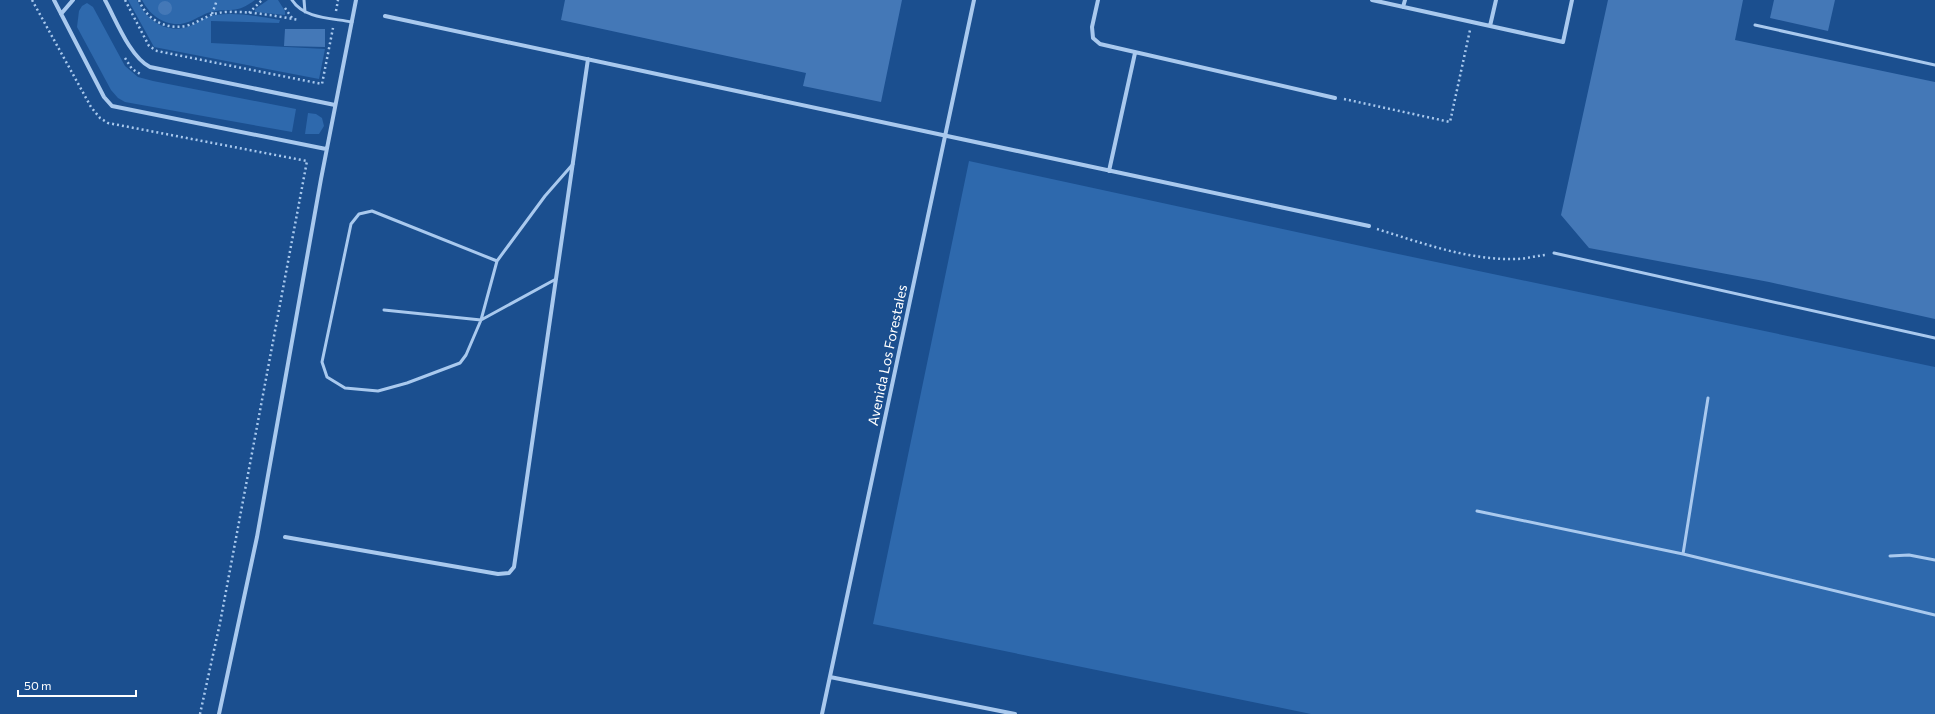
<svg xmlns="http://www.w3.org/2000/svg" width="1935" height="714" viewBox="0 0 1935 714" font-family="Commissioner,sans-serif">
  <rect width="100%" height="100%" fill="#1b4f8f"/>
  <path fill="#2e69ad" d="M 128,0 L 137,0 C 146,20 167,35 190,26 C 198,23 205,16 215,15 C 236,12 259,16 280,20 L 279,23 L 211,21 L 211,43 L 325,49 L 319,79 L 154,47 Z
    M 142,0 L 255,0 C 235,15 231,7 211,12 C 203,14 198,18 191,21 C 171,30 151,18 142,0 Z
    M 268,0 L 278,0 L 285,11 L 285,15 L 255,12 L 255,9 Z
    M 87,3 L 93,7 L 125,66 L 138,77 L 153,81 L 296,109 L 292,132 L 125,102 L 118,98 L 111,90 L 77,27 L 79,11 L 82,6 Z
    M 308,113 L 316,114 L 322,118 L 324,126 L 319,134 L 305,134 Z
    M 969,161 L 1384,251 L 1935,367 L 1935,714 L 1311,714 L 873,624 Z"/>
  <path fill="#4478b7" d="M 565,0 L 902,0 L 881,102 L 803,86 L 806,73 L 561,20 Z
    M 1608,0 L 1743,0 L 1735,40 L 1935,82 L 1935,319 L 1769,282 L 1589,248 L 1561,215 Z
    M 1774,0 L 1835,0 L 1828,31 L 1770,18 Z
    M158 8a7 7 0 1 1 14 0a7 7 0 1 1-14 0Z
    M 285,29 L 325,29 L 325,47 L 284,46 Z"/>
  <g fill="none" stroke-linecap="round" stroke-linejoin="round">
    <path stroke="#a9c9ee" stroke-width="2.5" stroke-dasharray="2 3" stroke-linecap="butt" d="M 32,0 L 91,107 L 100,118 L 108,123 L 307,161 L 220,623 L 200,714
      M 125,0 L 149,46 L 157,51 L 322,84 L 333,28
      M 139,0 C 146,19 165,30 186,26 C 201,22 207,13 226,12 C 250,11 276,16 299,20
      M 285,8 L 292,18
      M 336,11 L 338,0
      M 249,13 L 262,0
      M 212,14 L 217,0
      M 125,58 L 132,69 L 142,75
      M 1344,99 L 1450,122 L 1470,30
      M 1377,229 C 1422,243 1467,260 1515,259 C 1525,259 1535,256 1545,255"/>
    <path stroke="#a9c9ee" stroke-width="3" d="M 292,0 C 304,19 332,18 352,22
      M 304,0 L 305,12
      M 1755,25 L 1935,65
      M 1554,253 L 1935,338
      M 497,261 L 372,211 L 359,214 L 351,224 L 322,362 L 327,377 L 345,388 L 378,391 L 407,383 L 460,363 L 466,355 L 481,320 L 497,261 L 545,196 L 573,164
      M 384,310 L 481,320 L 556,279
      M 1477,511 L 1683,554 L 1935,615
      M 1683,554 L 1708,398
      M 1890,556 L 1909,555 L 1935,560"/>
    <path stroke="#a9c9ee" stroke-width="4" d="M 54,0 L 104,97 L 112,106 L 326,149
      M 105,0 C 116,20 130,57 150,67 L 335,105
      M 1098,0 L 1092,27 L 1093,38 L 1100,44 L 1335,98
      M 1372,0 L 1563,42 L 1572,0
      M 1403,7 L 1405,0
      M 61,14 L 73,0
      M 385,16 L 1369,226
      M 1490,26 L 1496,0
      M 1109,171 L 1135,53
      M 285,537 L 498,574 L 509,573 L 514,567 L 588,59
      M 830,677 L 1015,714
      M 219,714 L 257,537 L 321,179 L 356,0
      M 822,714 L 974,0"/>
  </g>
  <g text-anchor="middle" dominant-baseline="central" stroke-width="3" stroke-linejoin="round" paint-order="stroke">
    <g font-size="14" fill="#fff" stroke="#1b4f8f">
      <text transform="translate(887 355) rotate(-78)">Avenida Los Forestales</text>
    </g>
  </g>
  <path d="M18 690v6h118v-6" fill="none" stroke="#ffffff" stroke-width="2"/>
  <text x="24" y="690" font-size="12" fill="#ffffff" stroke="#1b4f8f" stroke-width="3" paint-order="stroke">50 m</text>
</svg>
